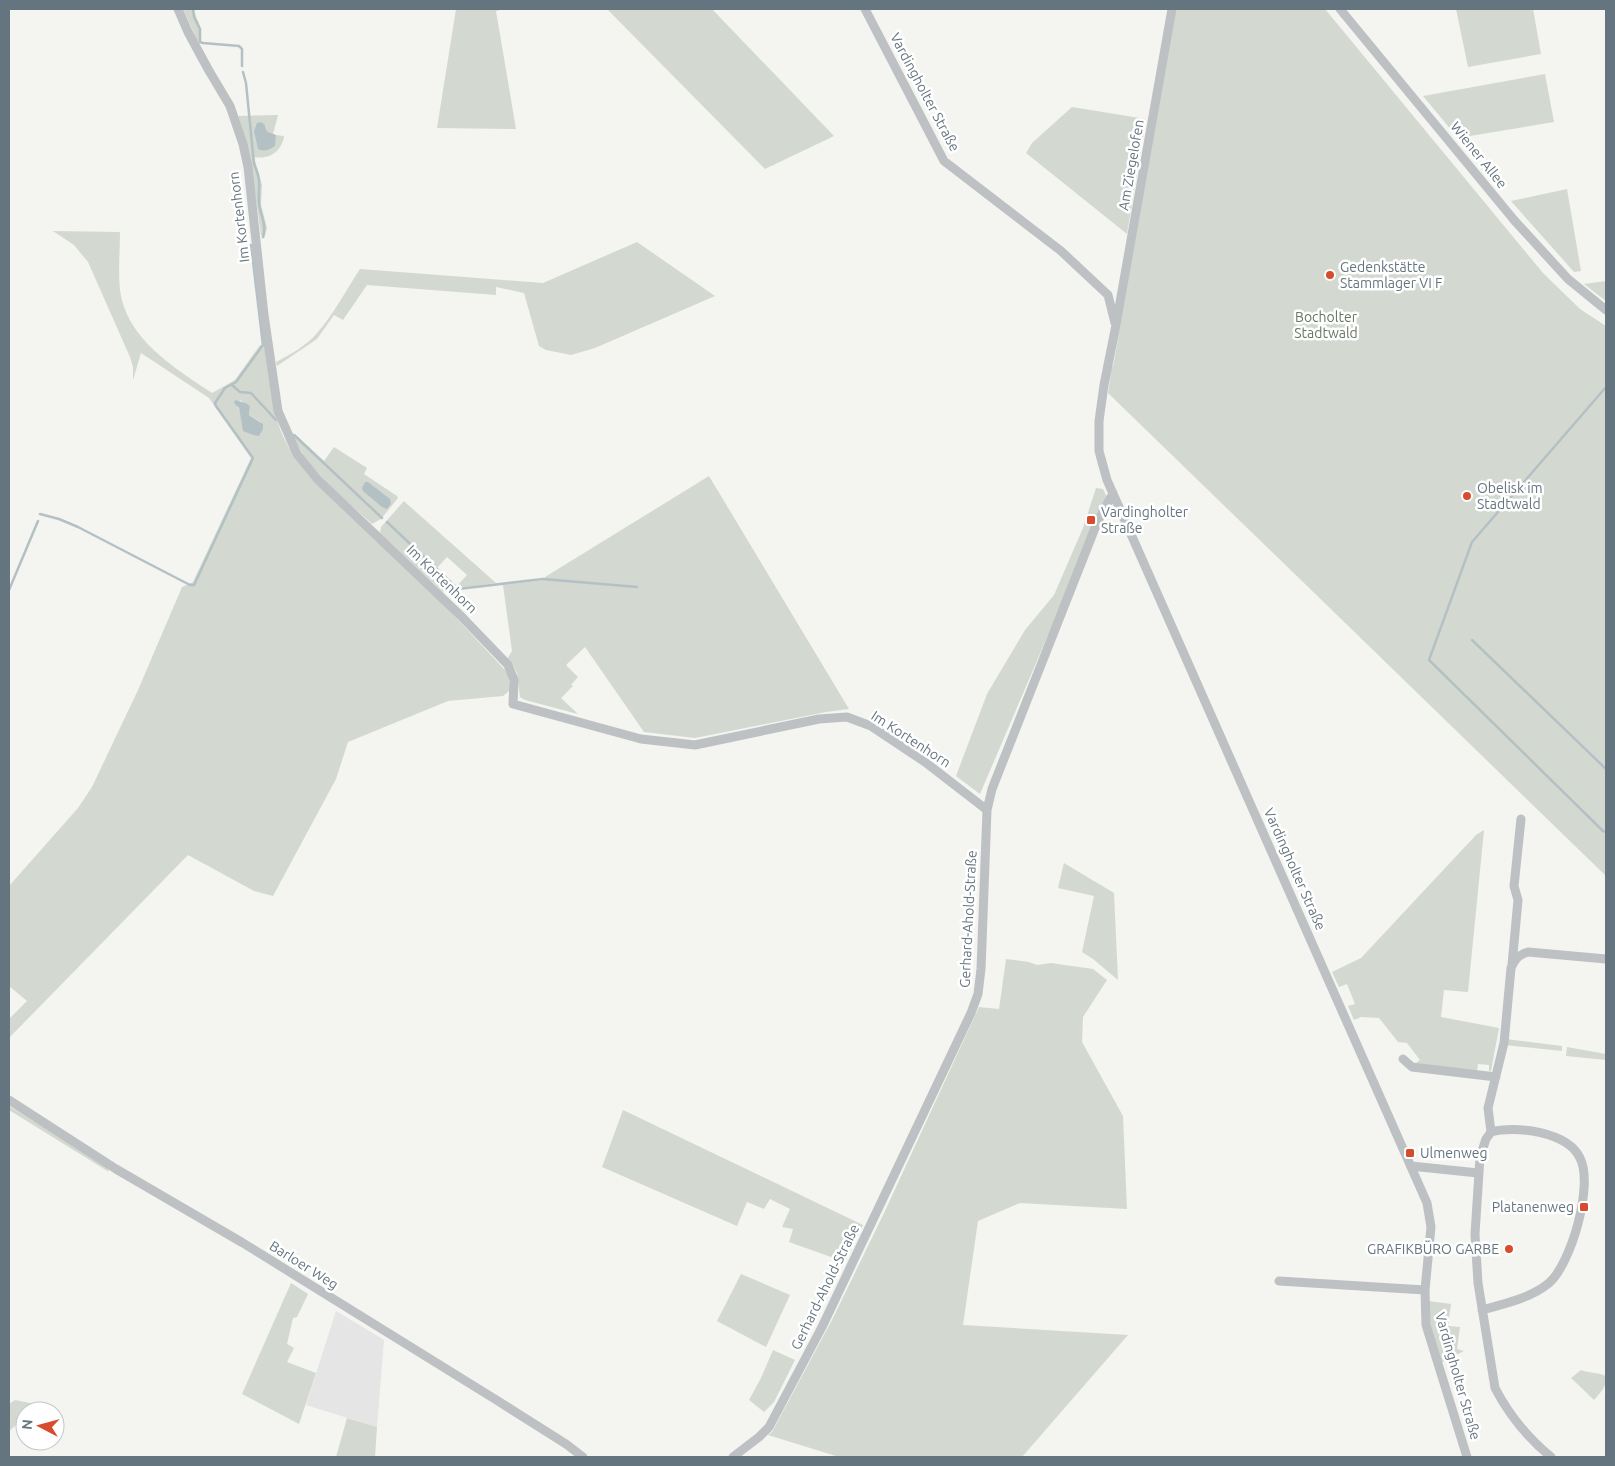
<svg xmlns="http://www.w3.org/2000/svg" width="1615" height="1466" viewBox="0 0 1615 1466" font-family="Ubuntu,sans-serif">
  <rect width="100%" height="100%" fill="#f4f4f0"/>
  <path fill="#e4e5e4" d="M 336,1311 L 384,1340 L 377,1427 L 306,1405 Z"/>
  <path fill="#d3d9d0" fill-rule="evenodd" d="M 183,9 L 194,9 C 196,21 206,30 198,42 Z
    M 456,9 L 504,9 L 496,11 L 516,129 L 437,128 Z
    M 607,9 L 712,9 L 834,136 L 765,169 Z
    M 1176,9 L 1325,9 L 1543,273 L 1580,309 L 1606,326 L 1606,876 L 1108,393 L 1112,366 L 1113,367 Z
    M 1456,9 L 1533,9 L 1541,54 L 1468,67 Z
    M 1545,74 L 1554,122 L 1458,138 L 1423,96 Z
    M 1072,107 L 1146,119 L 1127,234 L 1026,153 L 1032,143 Z
    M 278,115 L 273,134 L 269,133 L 266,130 L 265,125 L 255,125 L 276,138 L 276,135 L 284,136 C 282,152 268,160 254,157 L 262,185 L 261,205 L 267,228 L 264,238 L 261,235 L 249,152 L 238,116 Z
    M 1567,189 L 1581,271 L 1574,272 L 1511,201 Z
    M 53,231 L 120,232 C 120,251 118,271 120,290 C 126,339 175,368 212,393 L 235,380 L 260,345 L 265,346 C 268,368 270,390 275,411 C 280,438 297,462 314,482 L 447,608 L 505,670 C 509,677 510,682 509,691 L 503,696 L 448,701 L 348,742 L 336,779 L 273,896 L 254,891 L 188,855 L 9,1038 L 9,1019 L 27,1001 L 9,986 L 9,886 L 78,808 L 92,787 L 138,690 L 182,587 L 193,582 L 251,458 L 209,398 L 141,353 L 133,380 L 133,367 L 130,357 L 88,262 L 74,245 ZM 240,400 L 250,406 L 249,415 L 261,422 L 253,435 C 236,426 245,420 237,405 Z
    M 637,242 L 715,296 L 595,348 L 571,355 L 546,350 L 539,346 L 524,293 L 496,287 L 496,295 L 367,285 L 343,320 L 334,315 L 317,339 L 277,366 L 276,362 C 291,354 306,346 317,333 C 334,314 346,290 360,269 L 543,283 Z
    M 1606,281 L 1606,301 L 1584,284 Z
    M 295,434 L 324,461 L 334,447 L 367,468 L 364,474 L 397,496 L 398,498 L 381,519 L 372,524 C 344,498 309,472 293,436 Z
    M 709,476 L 849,709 L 826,712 L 695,738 L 644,732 L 585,647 L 566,665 L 578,677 L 571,685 L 573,686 L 561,698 L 578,714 L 525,700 L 520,697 L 517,673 L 513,665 L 507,659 L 512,651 L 503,585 L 546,580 L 545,577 Z
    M 1096,488 L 1103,489 L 1107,497 L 980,794 L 956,776 L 987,694 L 1025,630 L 1054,595 L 1083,528 Z
    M 404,501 L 406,503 L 496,583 L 459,588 L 456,587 L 467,575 L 447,557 L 437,568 L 453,583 L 443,592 L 380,533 L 381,527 Z
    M 1484,830 L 1468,992 L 1444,990 L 1441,1017 L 1499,1028 L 1491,1071 L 1489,1071 L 1489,1065 L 1478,1064 L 1477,1072 L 1416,1063 L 1420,1060 L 1407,1043 L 1398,1042 L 1379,1018 L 1361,1017 L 1354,1020 L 1348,1006 L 1355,1004 L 1347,984 L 1339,987 L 1332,972 L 1361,958 L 1476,835 Z
    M 1064,863 L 1114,893 L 1118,980 L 1093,959 L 1082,952 L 1094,896 L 1058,888 Z
    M 1006,959 L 1029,962 L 1037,965 L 1051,963 L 1093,969 L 1107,980 L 1083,1017 L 1082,1042 L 1123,1116 L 1127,1209 L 1020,1203 L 978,1221 L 963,1325 L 1128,1335 L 1022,1457 L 839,1457 L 768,1435 L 772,1432 L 833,1318 L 885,1211 L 979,1007 L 999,1009 Z
    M 1505,1039 L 1562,1046 L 1562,1051 L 1504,1045 Z
    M 1567,1047 L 1606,1054 L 1606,1060 L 1566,1056 Z
    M 9,1106 L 107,1166 L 109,1172 L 9,1110 Z
    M 623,1110 L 863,1225 L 845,1262 L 789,1242 L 793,1229 L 782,1227 L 790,1209 L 770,1199 L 764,1209 L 747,1202 L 737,1226 L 602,1167 Z
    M 741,1274 L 790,1295 L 766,1347 L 717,1321 Z
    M 291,1283 L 308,1294 L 297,1317 L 293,1318 L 287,1344 L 294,1348 L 287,1362 L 316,1373 L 299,1424 L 242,1394 Z
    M 1429,1301 L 1451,1304 L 1448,1326 L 1460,1327 L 1457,1349 L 1464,1351 L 1441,1363 L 1429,1324 Z
    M 773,1350 L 795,1360 L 774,1402 L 764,1412 L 749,1400 L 761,1378 Z
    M 1581,1370 C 1589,1373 1597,1372 1606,1376 C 1607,1387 1601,1392 1594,1400 L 1571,1378 Z
    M 15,1400 L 40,1405 L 33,1411 L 25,1411 L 25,1418 L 9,1431 L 9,1404 Z
    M 347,1418 L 377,1427 L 375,1457 L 336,1457 Z"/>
  <path fill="#b4c1c4" d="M 261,122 L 265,125 C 266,133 269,132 276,135 L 275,146 C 269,150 265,152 258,149 L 254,131 L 257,123 Z
    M 235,400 L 246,403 L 250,406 L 249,415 L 263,424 L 263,429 L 259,436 L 253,435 L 243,431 L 239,408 L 234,403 Z
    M 365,482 L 368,482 L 390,499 L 391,504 L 387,509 L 382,507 L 363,491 L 362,488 Z"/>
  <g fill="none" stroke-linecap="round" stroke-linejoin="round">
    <path stroke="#b4c1c4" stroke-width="2.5" d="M 193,9 L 194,17 L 200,29 L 200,42 L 203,43 L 239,46 L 242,49 L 242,66
      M 243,72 L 246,83 L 254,164 C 262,182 258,185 259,203 C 260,214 267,225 263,237
      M 232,385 L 240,392 L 251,393 L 276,420
      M 1606,387 L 1472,542 L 1429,660 L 1603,831 L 1606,832
      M 294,435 L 382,518
      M 40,514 L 59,519 L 78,527 L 190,585 L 194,585 L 253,458 L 216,406 L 215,403 L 225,388 L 236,382 L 263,345 L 251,245
      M 387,522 L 458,589 L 543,579 L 637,587
      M 9,590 L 38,521
      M 1472,640 L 1606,769"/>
    <path stroke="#bdc1c4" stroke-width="9" d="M 178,9 L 188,32 L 208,69 L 230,106 L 243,144 L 248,167 L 264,315 L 278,411 L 297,454 L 317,479 L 461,616 L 508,665 L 514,680 L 513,704 L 641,739 L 695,745 L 819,719 L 847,717 L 871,726 L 925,762 L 987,810
      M 865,9 L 944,161 L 1061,251 L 1108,295 L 1115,323
      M 1172,9 L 1116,325 L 1104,385 L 1099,421 L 1099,451 L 1107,480 L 1427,1203 L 1431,1227 L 1425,1290 L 1426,1325 L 1467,1457
      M 1340,9 L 1514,220 L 1568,279 L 1606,310
      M 1512,965 L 1518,900 L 1514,886 L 1521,819
      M 1403,1059 L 1412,1067 L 1496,1077
      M 9,1100 L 116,1169 L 243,1243 L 498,1401 L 566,1444 L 583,1457
      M 1491,1132 L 1488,1108 L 1504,1043 L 1511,968 C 1515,959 1518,955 1528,952 L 1606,959
      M 1411,1166 L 1478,1173
      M 1279,1281 L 1425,1290
      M 1482,1310 C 1504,1304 1531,1298 1549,1283 C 1571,1264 1594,1185 1580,1158 C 1568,1132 1516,1125 1491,1132 L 1486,1139 L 1480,1157 L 1475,1234 L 1478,1283 L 1495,1388 C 1509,1415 1528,1438 1551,1457
      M 733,1457 L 759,1437 L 769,1427 L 822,1327 L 971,1013 L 978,994 L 981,969 L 987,810 L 992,789 L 1097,523 L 1113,493"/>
  </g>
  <g fill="#d74c2d" stroke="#fff" stroke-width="2">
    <circle cx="1330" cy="275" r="5"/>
    <circle cx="1467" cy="496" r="5"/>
    <rect x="1086" y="515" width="10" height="10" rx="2.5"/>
    <rect x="1405" y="1148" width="10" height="10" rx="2.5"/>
    <rect x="1579" y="1202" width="10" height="10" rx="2.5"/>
    <circle cx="1509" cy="1249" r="5"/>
  </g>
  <g text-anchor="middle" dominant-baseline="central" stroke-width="5" stroke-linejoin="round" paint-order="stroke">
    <g font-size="14" fill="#65757f" stroke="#fff">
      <text transform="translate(925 92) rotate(62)">Vardingholter Straße</text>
      <text transform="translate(1479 155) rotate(51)">Wiener Allee</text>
      <text transform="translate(1131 165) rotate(-80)">Am Ziegelofen</text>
      <text transform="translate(239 217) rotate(-97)">Im Kortenhorn</text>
      <text transform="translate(442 579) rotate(44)">Im Kortenhorn</text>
      <text transform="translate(911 739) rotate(33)">Im Kortenhorn</text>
      <text transform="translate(1295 869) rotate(66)">Vardingholter Straße</text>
      <text transform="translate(968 919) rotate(-87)">Gerhard-Ahold-Straße</text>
      <text transform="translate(304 1265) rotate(32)">Barloer Weg</text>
      <text transform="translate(825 1287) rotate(-64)">Gerhard-Ahold-Straße</text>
      <text transform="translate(1458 1376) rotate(74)">Vardingholter Straße</text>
    </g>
    <g font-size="14" fill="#65757f" stroke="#fff" text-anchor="start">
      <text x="1340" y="267">Gedenkstätte<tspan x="1340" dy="16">Stammlager VI F</tspan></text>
      <text x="1477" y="488">Obelisk im<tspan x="1477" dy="16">Stadtwald</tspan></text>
      <text x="1101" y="512">Vardingholter<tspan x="1101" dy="16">Straße</tspan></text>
      <text x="1420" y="1153">Ulmenweg</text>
      <text x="1574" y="1207" text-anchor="end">Platanenweg</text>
      <text x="1499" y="1249" text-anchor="end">GRAFIKBÜRO GARBE</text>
    </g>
    <g font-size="14" fill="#687763" stroke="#fff">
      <text x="1326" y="317">Bocholter<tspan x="1326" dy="16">Stadtwald</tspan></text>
    </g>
  </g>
  <rect width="1615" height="1466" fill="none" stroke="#65757f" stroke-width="20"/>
  <g transform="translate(40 1426) rotate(276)"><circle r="24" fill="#ffffff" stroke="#c1c8cc"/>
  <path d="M0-4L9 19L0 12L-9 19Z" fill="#d74c2d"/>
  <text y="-8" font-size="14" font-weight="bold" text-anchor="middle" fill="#65757f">N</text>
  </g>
</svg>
